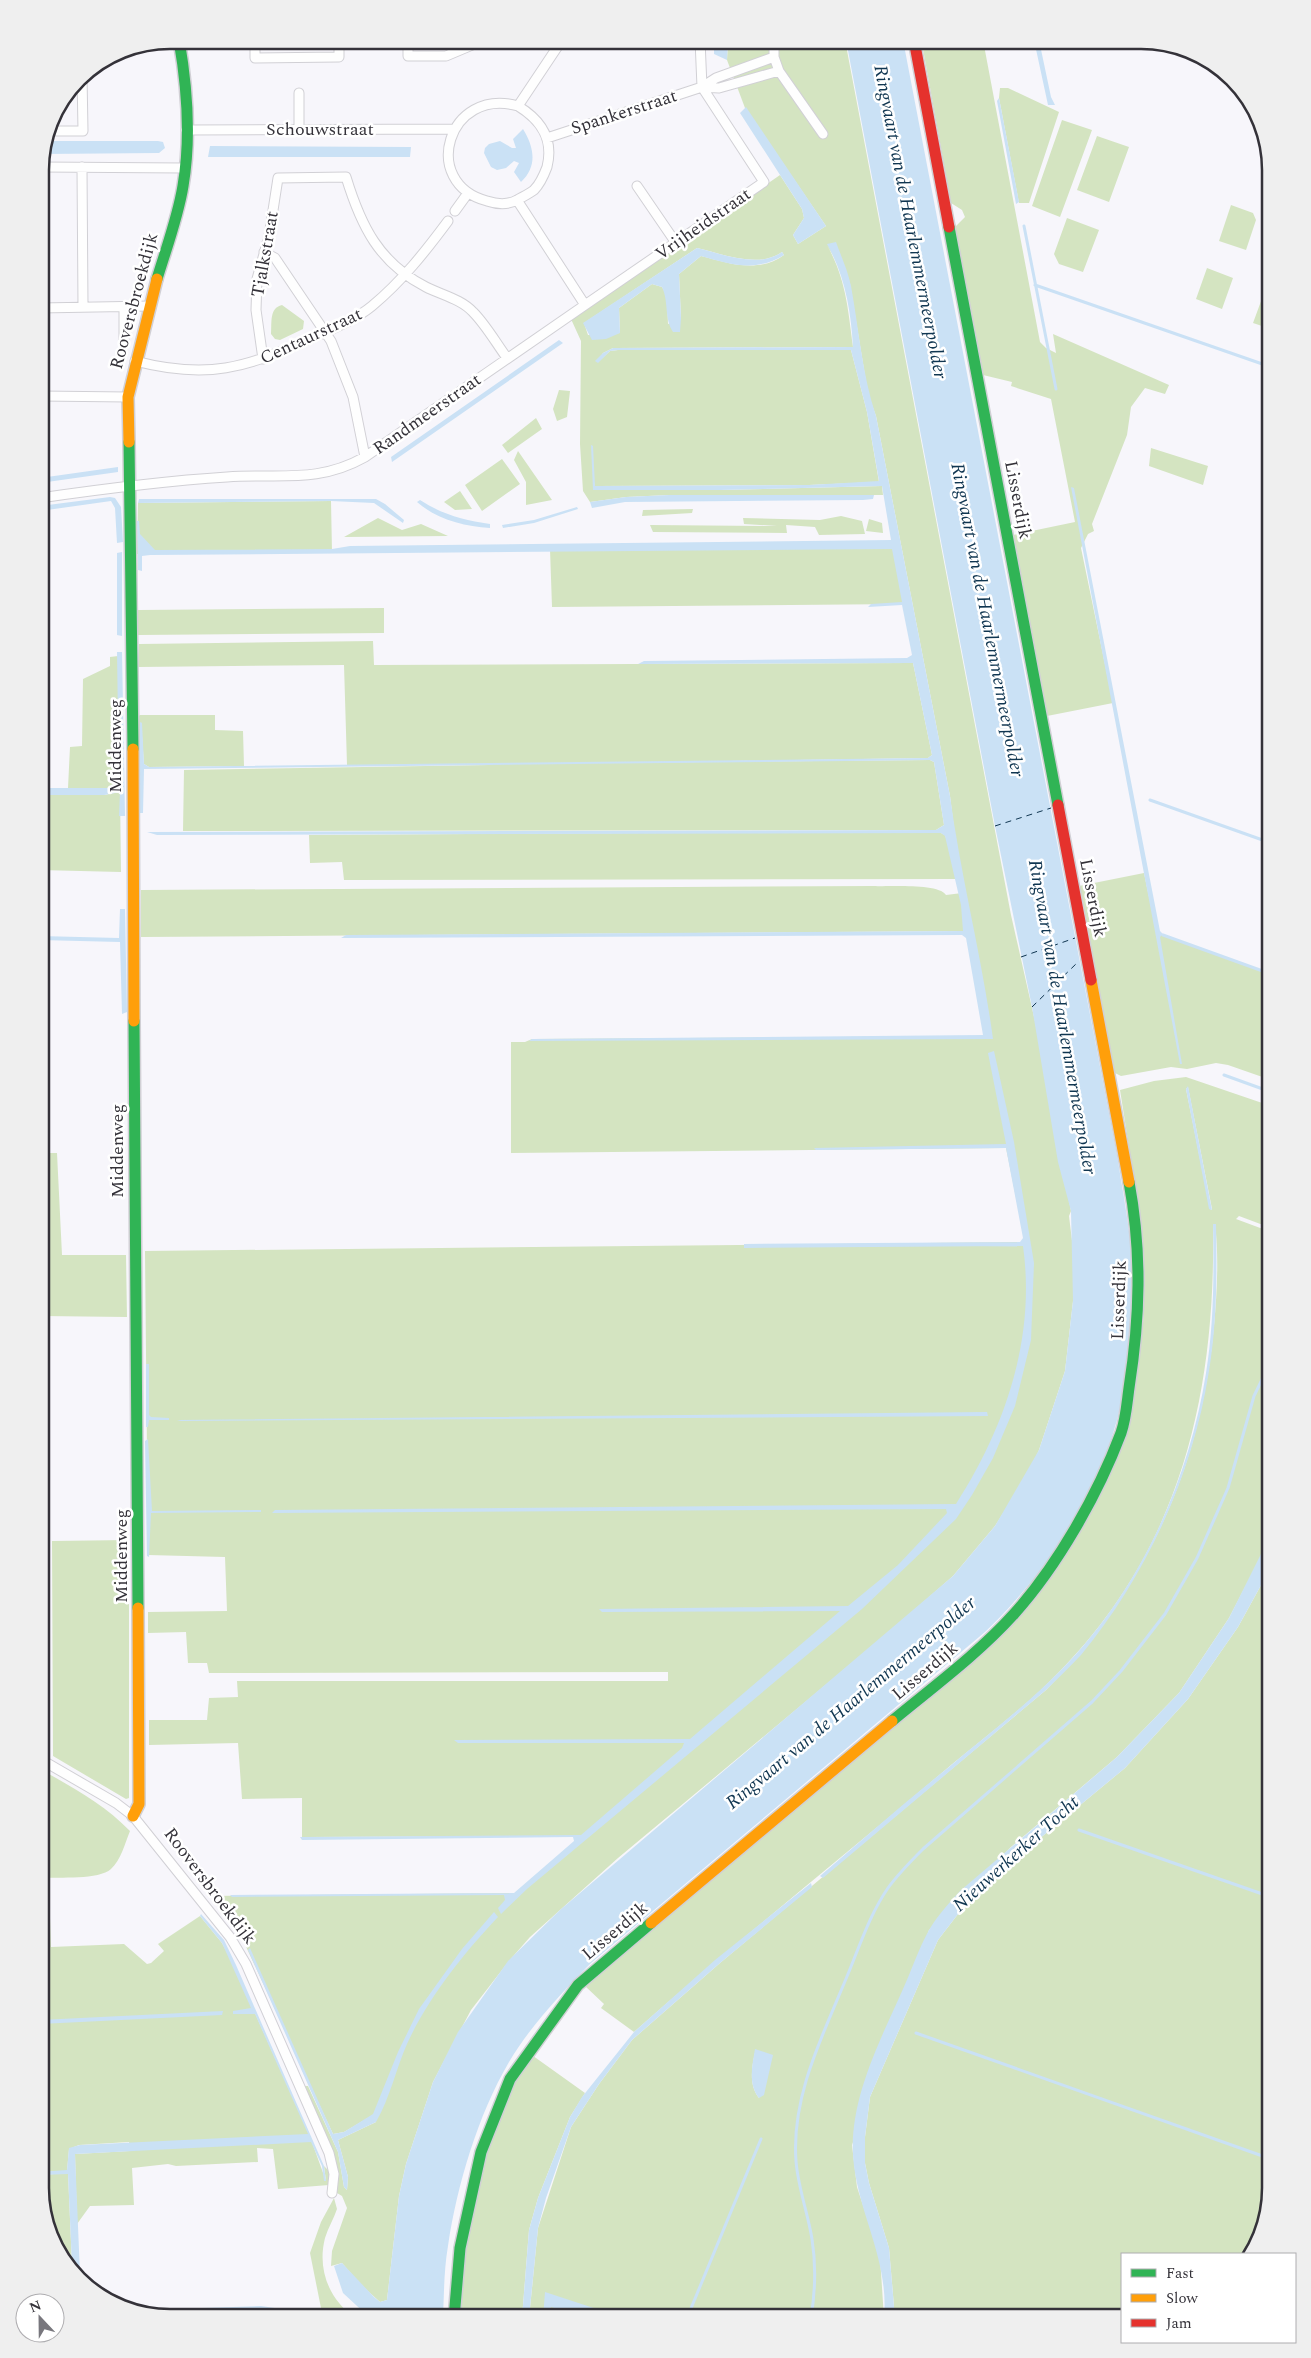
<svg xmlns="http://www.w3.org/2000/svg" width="1311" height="2358" viewBox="0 0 1311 2358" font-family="Spectral,serif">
  <rect width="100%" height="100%" fill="#f7f6fb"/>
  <path fill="#d4e4c1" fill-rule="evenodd" d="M 728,40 L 845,40 L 1011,915 L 1037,1030 L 1071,1211 L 1069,1216 L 1073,1249 L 1073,1301 L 1065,1371 L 1039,1450 L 1028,1474 L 995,1526 L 953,1576 L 888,1633 L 618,1858 L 530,1937 L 509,1961 L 471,2010 L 433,2082 L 406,2164 L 399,2196 L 387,2300 L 380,2302 L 360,2284 L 342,2263 L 331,2266 L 332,2251 L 347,2208 L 342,2196 L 337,2193 C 337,2149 322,2125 304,2086 L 308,2086 L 338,2152 L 344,2187 L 347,2190 L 348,2177 L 338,2140 L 376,2122 L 373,2115 L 344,2132 L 333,2134 L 242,1938 L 210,1896 L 517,1893 L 585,1836 L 302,1837 L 302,1798 L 242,1799 L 238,1743 L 149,1745 L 149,1720 L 207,1720 L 209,1698 L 238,1697 L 237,1681 L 668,1681 L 668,1672 L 209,1673 L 207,1663 L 188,1663 L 186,1632 L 148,1633 L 148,1612 L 227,1611 L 225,1557 L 148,1555 L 145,1251 L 1025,1242 L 1006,1148 L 511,1153 L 511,1042 L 525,1042 L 532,1039 L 988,1036 L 969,931 L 141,937 L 141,890 L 874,886 C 889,887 938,883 946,895 L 962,893 L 950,796 L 876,416 L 868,394 L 850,284 L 827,245 C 846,279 848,309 853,347 L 613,348 L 603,353 L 598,362 L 610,351 L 618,350 L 851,350 L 867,412 L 879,482 L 809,485 L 595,486 L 594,482 L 593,490 L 720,490 L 882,486 L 883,495 L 669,495 L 626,497 L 590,502 L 583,491 L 580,444 L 581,341 L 571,319 L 780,175 L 802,209 L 804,218 L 793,235 L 798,244 L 826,226 L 745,108 L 727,60 ZM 697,248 C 723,254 758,269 782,252 L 784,255 C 758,274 728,263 701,256 L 679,274 L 681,318 L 668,324 L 667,296 L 662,287 L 652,284 L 619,308 L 620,333 L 588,335 L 584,323 Z
    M 962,40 L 983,40 L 1040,342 L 1046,348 L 1056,353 L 1053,334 L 1169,385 L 1165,394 L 1145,388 L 1131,407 L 1127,435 L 1092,524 L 1094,531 L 1088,534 L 1081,548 L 1113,703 L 1047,716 L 1013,535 L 1075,522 L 1051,399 L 1011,386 L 1012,382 L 983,375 L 955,227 L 965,217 L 962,210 L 951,203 L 923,49 Z
    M 1000,88 L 1008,88 L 1059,112 L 1029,203 L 1019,203 L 999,98 Z
    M 1062,120 L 1092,130 L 1060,217 L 1032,206 Z
    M 1097,136 L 1129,147 L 1109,202 L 1077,190 Z
    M 1231,205 L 1253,213 L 1256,220 L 1246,250 L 1219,241 Z
    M 1067,218 L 1099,230 L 1083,272 L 1059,264 L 1054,254 Z
    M 1207,268 L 1233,278 L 1222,309 L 1196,299 Z
    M 1271,274 L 1271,329 L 1253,323 Z
    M 282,305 L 304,321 L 303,329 L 280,340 L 275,339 L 271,334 C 272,323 269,308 282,305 Z
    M 559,390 L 570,391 L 567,417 L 557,421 L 553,409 Z
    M 536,418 L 542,429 L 508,453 L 502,445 Z
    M 1151,448 L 1208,466 L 1203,485 L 1149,466 Z
    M 518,451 L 552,500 L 526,505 L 526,482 L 514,460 Z
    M 502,459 L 520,484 L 482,511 L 465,485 Z
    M 460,491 L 472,509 L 455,510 L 444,502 Z
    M 331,501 L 332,552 L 137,554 L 138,503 Z
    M 693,509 L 692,513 L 642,516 L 643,510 Z
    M 841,516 L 862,521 L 865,534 L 819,535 L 815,527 L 786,525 L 787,533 L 653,532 L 650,525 L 777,526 L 744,524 L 743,518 L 820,520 Z
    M 378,518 L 402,530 L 421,524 L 448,536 L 344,537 Z
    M 869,519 L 882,523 L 883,533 L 866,531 Z
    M 550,549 L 893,549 L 904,604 L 552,607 Z
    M 384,608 L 384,633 L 138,635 L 138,610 Z
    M 373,641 L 374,665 L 913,663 L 932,755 L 928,758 L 583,763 L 930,760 L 934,762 L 944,825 L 936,830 L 183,831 L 184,770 L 489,765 L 347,765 L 344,665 L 138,667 L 139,644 Z
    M 118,656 L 120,789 L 68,788 L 70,747 L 82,746 L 83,679 L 110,666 L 110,657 Z
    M 140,715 L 215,715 L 215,730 L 243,731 L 244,766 L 149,767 L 144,764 L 141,722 L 140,767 L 135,767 L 136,718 Z
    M 120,792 L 121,872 L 40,870 L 40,795 L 104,795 Z
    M 784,832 L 941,833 L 945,835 L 959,879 L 344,880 L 342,862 L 310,863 L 309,835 Z
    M 1144,873 L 1157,935 L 1163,935 L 1271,974 L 1271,1080 L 1228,1065 L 1216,1063 L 1187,1069 L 1171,1067 L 1121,1076 L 1115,1073 L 1079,886 Z
    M 1186,1077 L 1271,1106 L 1271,1228 L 1239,1216 L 1236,1219 L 1271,1232 L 1271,1534 L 1267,1545 L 1229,1618 L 1179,1693 L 1117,1757 L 1011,1847 L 929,1930 L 852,2145 L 857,2187 L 880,2257 L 884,2318 L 529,2318 L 538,2228 L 571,2127 L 599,2084 L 632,2040 L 720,1963 L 1046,1690 C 1146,1588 1201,1468 1214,1326 C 1217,1293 1219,1257 1215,1224 L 1213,1224 C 1216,1391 1182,1545 1062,1669 C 1022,1711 975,1744 931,1782 C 832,1866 731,1946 634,2032 L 601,2008 L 604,2004 L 585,1986 L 990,1640 L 1110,1468 L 1140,1351 L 1144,1314 L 1132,1166 L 1120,1090 L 1154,1081 ZM 1188,1087 L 1212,1209 L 1212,1210 L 1210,1209 L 1186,1089 ZM 756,2049 L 759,2098 C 748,2085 752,2064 756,2049 Z
    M 40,1153 L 57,1153 L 62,1255 L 126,1255 L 127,1317 L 42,1316 L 42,1372 L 50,1372 L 48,1426 L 40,1427 Z
    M 129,1540 L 129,1798 L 126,1799 L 53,1756 L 52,1541 Z
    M 1271,1567 L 1271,2188 L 1251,2254 L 1122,2254 L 1122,2318 L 895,2318 L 889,2248 L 869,2183 L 865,2163 L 865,2137 L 870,2097 L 938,1940 L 965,1905 L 1016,1858 L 1125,1768 L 1188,1699 L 1238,1627 Z
    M 40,1769 C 72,1787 104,1804 130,1831 C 125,1843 121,1860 111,1869 C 99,1880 59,1877 42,1878 L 50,1918 L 51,1947 L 124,1944 L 147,1964 L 151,1963 L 164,1951 L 158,1944 L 200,1916 L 222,1943 L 233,1964 L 309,2134 L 326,2181 L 324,2166 L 331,2173 L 329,2185 L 278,2189 L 273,2149 L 257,2148 L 258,2162 L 176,2166 L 168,2164 L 132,2168 L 134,2205 L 90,2206 L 77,2224 L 75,2154 L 130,2151 L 129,2142 L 79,2145 L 69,2149 L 67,2171 L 40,2172 Z
    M 529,2053 L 585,2093 L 570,2117 L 538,2198 L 529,2230 L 522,2318 L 457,2318 L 459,2283 L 485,2147 Z
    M 68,2173 L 72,2265 L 50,2238 L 40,2188 L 40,2175 Z
    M 334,2198 L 337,2209 C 334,2218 328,2228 325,2238 C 317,2270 329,2299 355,2318 L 323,2318 L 310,2253 L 321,2222 Z"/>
  <path fill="#cae1f5" d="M 714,40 L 728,40 L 727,60 L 714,54 Z
    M 846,40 L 903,40 L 1117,1155 C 1124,1200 1134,1247 1133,1294 C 1132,1341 1127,1392 1112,1437 C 1087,1510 1041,1579 985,1632 L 591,1963 C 561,1994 531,2025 509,2062 C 478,2115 457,2185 448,2246 C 444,2269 444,2294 443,2318 L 370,2318 L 343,2293 L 334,2266 L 342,2263 L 374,2297 L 380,2302 L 387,2300 L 399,2196 L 406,2164 L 433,2082 L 458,2032 L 508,1961 L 560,1910 L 953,1576 L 995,1526 L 1039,1450 L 1065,1371 L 1073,1301 L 1071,1211 L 1058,1162 L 1032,1007 L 995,826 Z
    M 1034,40 L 1039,40 L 1051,97 L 1055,105 L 1048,105 Z
    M 999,98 L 1019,202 L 1016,204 L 997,101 Z
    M 746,107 L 826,226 L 798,244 L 793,235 L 804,218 L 802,209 L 740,113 Z
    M 523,129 C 534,147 538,166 521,182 L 514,172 L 519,163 L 514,161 L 506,168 L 497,170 L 491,167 L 484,153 L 485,148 L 489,144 L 500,141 L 512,148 L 516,148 L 513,139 Z
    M 45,141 L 158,141 L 163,142 L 165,148 L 159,153 L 42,154 Z
    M 210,146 L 411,147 L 410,157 L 208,157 Z
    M 836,242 C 841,256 848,271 851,286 C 859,330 862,374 876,416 L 950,796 C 961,878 982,957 993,1039 L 529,1041 L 532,1039 L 983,1035 L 966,938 L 962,935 L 341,938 L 346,935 L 963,931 L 961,905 L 945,836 L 941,833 L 157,835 L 147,832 L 936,830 L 944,825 L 934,762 L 930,760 L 144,769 L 143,813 L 140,813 L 140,722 L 142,723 L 144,764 L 149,767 L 928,758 L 932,755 L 913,663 L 638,664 L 644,661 L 907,658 L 912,655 L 902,605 L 868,607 L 871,604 L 902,602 L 892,549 L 150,555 L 142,556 L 142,571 L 138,570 L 137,521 L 139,521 L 140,534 L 155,550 L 332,549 L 350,546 L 891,540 L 882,486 L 720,490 L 593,490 L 591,445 L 593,446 L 595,486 L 809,485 L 879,481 L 867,412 L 851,350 L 618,350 L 610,351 L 598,363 L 595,361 L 603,353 L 613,348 L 853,347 C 851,311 845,276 827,244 Z
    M 697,248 C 723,254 758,269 782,252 L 784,255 C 755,273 730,264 701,256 L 679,274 L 681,318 L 680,332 L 673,332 C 664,318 669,302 662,287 L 652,284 L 619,308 L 620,333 L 606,339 L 592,340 L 583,323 Z
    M 559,340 L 563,343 L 392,462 L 391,457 Z
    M 118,467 L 118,472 L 40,483 L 40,478 Z
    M 1071,487 L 1074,488 L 1160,931 L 1163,934 L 1160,937 L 1182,1064 L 1180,1064 Z
    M 669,495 L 874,495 L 873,499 L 863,500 L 625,502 L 592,508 L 590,502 L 626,497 Z
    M 110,497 L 115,498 L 121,507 L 123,542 L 117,543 L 115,508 L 111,501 L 40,511 L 40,506 Z
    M 139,499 L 376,499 L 385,504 L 404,520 L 403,523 L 374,503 L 331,501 L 138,503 Z
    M 420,500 C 443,515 464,520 490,524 L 490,528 C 463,526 438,520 417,502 Z
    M 577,507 L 578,509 L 534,523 L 503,528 L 502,525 L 534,520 Z
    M 122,552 L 122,636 L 117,635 L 117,553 Z
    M 117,652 L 122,652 L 125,816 L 119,816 L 120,792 L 104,795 L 40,795 L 40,788 L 119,788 Z
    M 120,909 L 125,909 L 127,1012 L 122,1014 L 120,942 L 40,940 L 40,936 L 119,938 Z
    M 994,1051 L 1014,1142 L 1034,1263 L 1031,1340 L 1015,1406 L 993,1458 L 972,1495 L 956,1519 L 862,1609 L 527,1889 L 501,1914 L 498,1908 L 505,1900 L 504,1895 L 232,1897 L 230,1895 L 514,1893 L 574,1841 L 573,1837 L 302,1840 L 300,1837 L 581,1835 L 682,1748 L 684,1743 L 458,1743 L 454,1740 L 690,1739 L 840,1611 L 602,1612 L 599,1609 L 848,1606 L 898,1565 L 947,1513 L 946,1509 L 272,1513 L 275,1510 L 956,1504 C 1005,1428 1036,1338 1023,1246 L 744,1248 L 744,1244 L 1020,1242 L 1023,1238 L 1006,1148 L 816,1150 L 814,1148 L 1006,1144 L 988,1053 Z
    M 1188,1086 L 1212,1210 L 1209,1209 L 1186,1089 Z
    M 1213,1224 L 1216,1224 C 1217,1273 1217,1323 1209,1371 C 1193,1474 1147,1575 1081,1655 C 1070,1667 1058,1678 1046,1690 L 823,1878 L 820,1876 C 863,1839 905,1802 949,1767 C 987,1735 1027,1705 1062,1669 C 1139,1591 1189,1481 1206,1373 C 1214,1324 1214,1274 1213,1224 Z
    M 146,1364 L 149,1364 L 149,1415 L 151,1417 L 169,1418 L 169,1420 L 149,1420 L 148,1427 L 146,1427 Z
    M 987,1412 L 988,1416 L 181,1421 L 177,1420 Z
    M 148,1439 L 152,1511 L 261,1510 L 261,1512 L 151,1513 L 149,1557 L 147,1556 L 145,1441 Z
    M 1271,1534 L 1271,1567 L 1238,1627 L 1188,1699 L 1125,1768 L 1016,1858 L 965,1905 L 938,1940 L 870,2097 L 865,2137 L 865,2163 L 869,2183 L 889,2248 L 895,2318 L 884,2318 C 889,2262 861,2219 854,2166 C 846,2105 879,2043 903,1989 C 912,1969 919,1948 929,1930 C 938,1915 949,1903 960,1891 L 1117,1757 L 1179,1693 L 1229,1618 Z
    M 811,1883 L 812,1887 L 720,1963 L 632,2040 L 599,2084 L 571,2127 L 546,2198 L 538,2228 L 529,2318 L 522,2318 L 529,2230 L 538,2198 L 570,2117 L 582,2097 L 634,2032 L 715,1960 Z
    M 494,1912 L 498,1917 C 463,1954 428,1998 407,2044 C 396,2069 390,2098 376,2122 L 338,2140 L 348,2177 L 347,2190 L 344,2187 L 338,2152 L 248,1950 L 250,1948 L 333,2134 L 344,2132 L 373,2114 L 398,2052 L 419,2009 L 462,1949 Z
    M 201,1914 L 224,1940 L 236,1965 L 324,2166 L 326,2181 L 324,2181 L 322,2166 L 311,2142 L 75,2154 L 80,2274 L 72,2265 L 68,2174 L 40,2175 L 40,2172 L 67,2170 L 69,2148 L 80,2145 L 308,2134 L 255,2014 L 233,2014 L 233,2011 L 251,2008 L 222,1943 L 200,1916 Z
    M 223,2011 L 222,2015 L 40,2024 L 40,2020 Z
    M 755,2049 L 773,2055 L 764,2095 L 759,2098 C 748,2084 752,2066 755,2049 Z
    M 545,2292 L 624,2318 L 590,2318 L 551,2307 L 549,2318 L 543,2318 Z
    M 261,2306 L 302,2312 L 303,2317 L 306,2318 L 162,2318 L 140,2310 Z"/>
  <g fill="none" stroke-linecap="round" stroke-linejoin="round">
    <path stroke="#cae1f5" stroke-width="3" d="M 1024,226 L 1056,389
      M 1035,285 L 1271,367
      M 1150,800 L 1271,843
      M 1163,935 L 1271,974
      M 1224,1075 L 1271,1092
      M 1079,1830 L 1271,1897
      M 916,2033 L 1271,2159
      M 687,2318 L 761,2139
      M 811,2318 C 815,2293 816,2264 812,2239 C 808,2213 798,2188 796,2161 C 791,2095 824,2033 848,1974 C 860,1945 870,1914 888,1888 C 898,1874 911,1861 923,1849 L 1092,1702 L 1121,1671 L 1165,1614 L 1197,1558 L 1228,1488 L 1254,1396 L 1271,1361"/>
    <path stroke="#103651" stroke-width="1" stroke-dasharray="6 5" stroke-linecap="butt" d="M 995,826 L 1051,808
      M 1021,957 L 1075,938
      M 1032,1007 L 1079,961"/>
    <defs>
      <path id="street" d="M 255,40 L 255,58 L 339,57 L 339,40
        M 408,40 L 408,56 L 446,56 L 484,40
        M 774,40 L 774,57 L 779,71 L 823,134
        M 702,87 L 719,88 L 779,71
        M 299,129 L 299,93
        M 186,130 L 455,129
        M 47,131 L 83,131 L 82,75
        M 547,138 L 702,87 L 716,78 L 774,57
        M 40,167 L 184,168
        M 82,167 L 83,307
        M 637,186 L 676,243
        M 517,200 C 508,205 496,204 487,201 C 419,183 448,86 518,106
        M 455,211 L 468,193
        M 264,252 L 275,258 L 331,341 L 353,397 L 365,457
        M 585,305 L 764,182 L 702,87 L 700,40
        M 124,307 L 124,341
        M 40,308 L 151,306
        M 263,359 L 256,310 L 257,279 L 269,236 L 278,178 L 346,177 C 361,226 379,263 426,287 C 442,295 461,299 473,312 C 486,325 496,343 507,358
        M 135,361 C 208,380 245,368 312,338 C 332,329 355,320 372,306 C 402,281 425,252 448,221
        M 40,396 L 128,397
        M 40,498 C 102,489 164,481 227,477 C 279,473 317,484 365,457 L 585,305 L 517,200 C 522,197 529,194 534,190 C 540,184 544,175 547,167 C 554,139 541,120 518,106 L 562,40
        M 40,1759 L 116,1803 L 133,1816 L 230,1937 L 246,1964 L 329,2153 L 334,2174 L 332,2193"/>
      <path id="fast" d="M 949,227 L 1058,805
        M 157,279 C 166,249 178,217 183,186 C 191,139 187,86 179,40
        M 129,442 L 133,749
        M 134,1021 L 138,1608
        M 892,1721 C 933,1687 978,1654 1014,1614 C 1058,1565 1098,1494 1121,1433 C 1126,1419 1127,1402 1129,1388 C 1140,1318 1142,1252 1129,1182
        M 454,2318 L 460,2248 L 481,2152 L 510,2079 L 578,1985 L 651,1923"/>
      <path id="slow" d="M 129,442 L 128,397 L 157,279
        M 133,749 L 134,1021
        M 1091,980 L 1129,1182
        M 133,1816 L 139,1804 L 138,1608
        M 651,1923 L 892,1721"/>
      <path id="jam" d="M 914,40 L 949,227
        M 1058,805 L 1091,980"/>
    </defs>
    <use href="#street" stroke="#d1d0d5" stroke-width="11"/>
    <use href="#fast" stroke="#d1d0d5" stroke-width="14"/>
    <use href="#slow" stroke="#d1d0d5" stroke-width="14"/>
    <use href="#jam" stroke="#d1d0d5" stroke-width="14"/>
    <use href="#street" stroke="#fefefe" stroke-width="9"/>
    <use href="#fast" stroke="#30b455" stroke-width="11"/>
    <use href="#slow" stroke="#ff9f0a" stroke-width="11"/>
    <use href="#jam" stroke="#e5322d" stroke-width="11"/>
  </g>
  <g text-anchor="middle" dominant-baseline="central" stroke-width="5" stroke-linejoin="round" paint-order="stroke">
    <g font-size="18" fill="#343239" stroke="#fff">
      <text transform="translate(624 112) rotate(-18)">Spankerstraat</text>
      <text x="320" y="129">Schouwstraat</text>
      <text transform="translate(703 224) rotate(-35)">Vrijheidstraat</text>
      <text transform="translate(265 254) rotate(-80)">Tjalkstraat</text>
      <text transform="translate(134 301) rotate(-75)">Rooversbroekdijk</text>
      <text transform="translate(311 336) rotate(-25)">Centaurstraat</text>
      <text transform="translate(427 414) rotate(-35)">Randmeerstraat</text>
      <text transform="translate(1018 500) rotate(79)">Lisserdijk</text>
      <text transform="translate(115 746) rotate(-90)">Middenweg</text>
      <text transform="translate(1093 898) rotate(79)">Lisserdijk</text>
      <text transform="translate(117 1151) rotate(-90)">Middenweg</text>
      <text transform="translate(1119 1300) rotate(-88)">Lisserdijk</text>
      <text transform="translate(121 1556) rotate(-90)">Middenweg</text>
      <text transform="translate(925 1671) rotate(-40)">Lisserdijk</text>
      <text transform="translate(210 1886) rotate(53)">Rooversbroekdijk</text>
      <text transform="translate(615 1931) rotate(-40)">Lisserdijk</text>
    </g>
    <g font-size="19" font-style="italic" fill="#103651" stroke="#fff">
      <text transform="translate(910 222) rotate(79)">Ringvaart van de Haarlemmermeerpolder</text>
      <text transform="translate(987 620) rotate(79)">Ringvaart van de Haarlemmermeerpolder</text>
      <text transform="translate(1062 1017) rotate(80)">Ringvaart van de Haarlemmermeerpolder</text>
      <text transform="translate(851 1703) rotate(-40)">Ringvaart van de Haarlemmermeerpolder</text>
      <text transform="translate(1016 1854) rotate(-42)">Nieuwerkerker Tocht</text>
    </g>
  </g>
  <path d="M0 0H1311V2358H0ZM170 49H1141A121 121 0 0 1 1262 170V2188A121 121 0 0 1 1141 2309H170A121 121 0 0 1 49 2188V170A121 121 0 0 1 170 49Z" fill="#efefef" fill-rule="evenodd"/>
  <path fill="none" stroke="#343239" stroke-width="2.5" d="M170 49H1141A121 121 0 0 1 1262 170V2188A121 121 0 0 1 1141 2309H170A121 121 0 0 1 49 2188V170A121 121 0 0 1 170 49Z"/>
  <rect x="1121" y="2253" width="175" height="90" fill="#ffffff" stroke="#aeadb0"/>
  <rect x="1131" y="2269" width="25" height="8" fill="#30b455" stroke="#aeadb0"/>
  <text x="1166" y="2278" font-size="15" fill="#343239">Fast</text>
  <rect x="1131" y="2294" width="25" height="8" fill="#ff9f0a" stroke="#aeadb0"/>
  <text x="1166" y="2303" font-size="15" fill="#343239">Slow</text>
  <rect x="1131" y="2319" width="25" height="8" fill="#e5322d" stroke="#aeadb0"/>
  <text x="1166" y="2328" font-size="15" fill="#343239">Jam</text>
  <g transform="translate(40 2318) rotate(338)"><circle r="24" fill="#ffffff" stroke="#aeadb0"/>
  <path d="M0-4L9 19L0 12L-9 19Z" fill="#78777d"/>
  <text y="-8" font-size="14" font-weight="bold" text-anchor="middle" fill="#343239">N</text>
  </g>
</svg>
